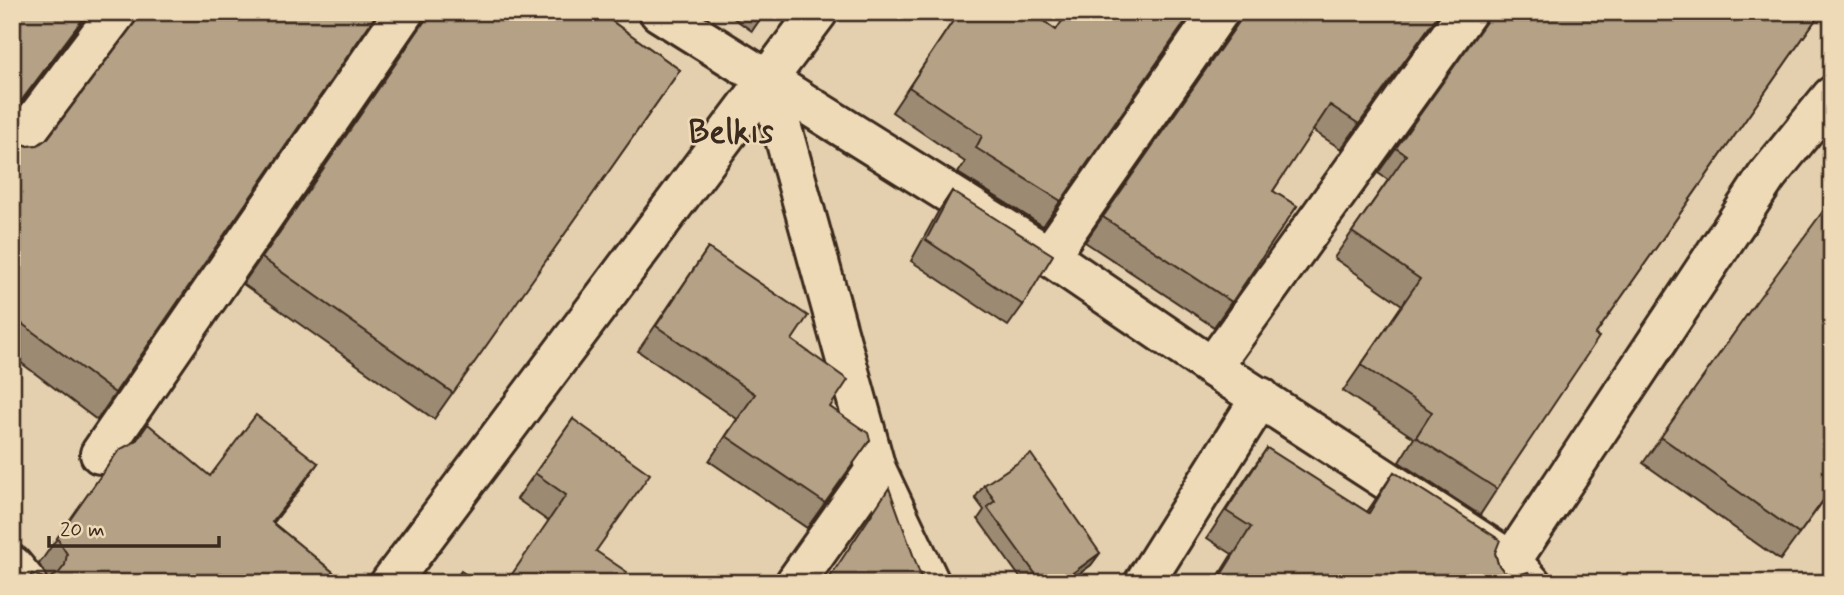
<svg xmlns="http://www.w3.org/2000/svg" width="1844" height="595" viewBox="0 0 1844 595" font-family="Mynerve,sans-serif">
  <rect width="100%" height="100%" fill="#e4d0af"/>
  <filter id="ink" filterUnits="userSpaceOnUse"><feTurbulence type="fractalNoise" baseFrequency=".0143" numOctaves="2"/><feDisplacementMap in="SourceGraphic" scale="14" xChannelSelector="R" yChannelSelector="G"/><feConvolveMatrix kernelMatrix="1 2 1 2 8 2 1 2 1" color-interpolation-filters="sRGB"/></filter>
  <g filter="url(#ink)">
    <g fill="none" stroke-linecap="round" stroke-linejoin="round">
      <defs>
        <path id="minor" d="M 659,12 L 1049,256 L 1212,367 L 1511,561 L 1531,583
          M 769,81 L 876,469 L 930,583
          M 12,151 L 117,12
          M 1049,256 L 1219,12
          M 1212,367 L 1467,12
          M 100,454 L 404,12
          M 12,565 L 27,583
          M 1498,581 L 1767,176 L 1832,96
          M 795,583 L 876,469
          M 1144,583 L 1261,397"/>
        <path id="tertiary" d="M 390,583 L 818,12"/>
      </defs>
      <use href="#minor" stroke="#3b2a1e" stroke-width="44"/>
      <use href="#tertiary" stroke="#3b2a1e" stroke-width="44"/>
      <use href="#minor" stroke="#efdab8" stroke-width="38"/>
      <use href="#tertiary" stroke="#efdab8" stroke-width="38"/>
    </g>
    <path fill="#9c8a73" stroke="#3b2a1e" stroke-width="2" d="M 138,12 L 378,12 L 97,420 L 12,356 L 12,135 L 18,142 L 28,146 L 38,145 L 48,138 L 136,21 L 139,15 Z
      M 426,12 L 599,12 L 680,70 L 434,419 L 243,284 L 422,24 Z
      M 725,12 L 765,12 L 752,31 Z
      M 959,12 L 1031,12 L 1056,30 L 1192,12 L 1043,226 L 958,173 L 965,162 L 892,112 Z
      M 1240,12 L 1440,12 L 1341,149 L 1312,130 L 1273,191 L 1297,206 L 1214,327 L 1085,242 L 1237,24 L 1241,15 Z
      M 1488,12 L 1821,12 L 1595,335 L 1497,489 L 1480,515 L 1399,462 L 1414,438 L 1343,391 L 1402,305 L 1334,258 L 1388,180 L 1378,173 L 1485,24 Z
      M 952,191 L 1023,305 L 1008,326 L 911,261 L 938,212 Z
      M 708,248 L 792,340 L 830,407 L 870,440 L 807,528 L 709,461 L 737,419 L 638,351 Z
      M 1756,302 L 1832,489 L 1780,560 L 1643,463 Z
      M 573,419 L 596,551 L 548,521 L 517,499 Z
      M 1267,448 L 1367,512 L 1394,472 L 1495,553 L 1498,564 L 1504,572 L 1538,583 L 1214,583 L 1232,554 L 1207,538 L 1248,475 Z
      M 119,450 L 210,476 L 318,463 L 273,523 L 333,572 L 325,583 L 26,583 L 48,579 L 39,564 Z
      M 984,485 L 1100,553 L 1091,565 L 1067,583 L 1024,583 L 978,519 L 984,510 L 975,498 Z"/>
    <path fill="#7f715e" stroke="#3b2a1e" stroke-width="2" d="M 88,12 L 89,12 L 12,114 L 12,113 Z
      M 318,463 L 300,489 L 254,548 L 272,522 Z
      M 1100,553 L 1091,565 L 1067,583 L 1059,583 Z
      M 921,577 L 917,583 L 911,583 L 913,580 Z"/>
    <path fill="#b5a186" stroke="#3b2a1e" stroke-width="2" d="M 12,12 L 88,12 L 12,113 Z
      M 143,12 L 378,12 L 115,393 L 17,320 L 12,326 L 12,135 L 18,142 L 28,146 L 38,145 L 48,138 Z
      M 431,12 L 599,12 L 680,70 L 453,393 L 262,258 Z
      M 959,12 L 1031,12 L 1056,30 L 1068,12 L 1192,12 L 1061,201 L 976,148 L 982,136 L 909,87 Z
      M 1246,12 L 1440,12 L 1359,124 L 1330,105 L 1273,191 L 1297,206 L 1232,302 L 1103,217 Z
      M 1493,12 L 1821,12 L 1595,335 L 1599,337 L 1497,489 L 1416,437 L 1432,412 L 1361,365 L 1420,279 L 1352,232 L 1406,155 L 1396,148 Z
      M 952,191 L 1053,255 L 1023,305 L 926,240 Z
      M 1832,199 L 1832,488 L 1799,534 L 1661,437 L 1756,302 Z
      M 708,248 L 808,316 L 792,340 L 848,380 L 830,407 L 868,433 L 870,440 L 825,503 L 726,436 L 755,394 L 656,326 Z
      M 256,415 L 318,463 L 272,522 L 333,572 L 325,583 L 162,583 L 159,580 L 156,583 L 26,583 L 32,574 L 48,579 L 58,574 L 65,565 L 67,554 L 57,538 L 119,450 L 136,441 L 148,424 L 210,476 Z
      M 573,419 L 650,474 L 596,551 L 627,572 L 620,583 L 506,583 L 566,495 L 535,473 Z
      M 1267,448 L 1369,513 L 1394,472 L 1500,540 L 1495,553 L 1498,564 L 1504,572 L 1516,576 L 1528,572 L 1538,583 L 1216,583 L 1251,527 L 1226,511 Z
      M 1031,454 L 1100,553 L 1059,583 L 1042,583 L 987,507 L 995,501 L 984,485 Z
      M 889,488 L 921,577 L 913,580 L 914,583 L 826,583 Z
      M 12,565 L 26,583 L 12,583 Z
      M 461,571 L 479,583 L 453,583 Z"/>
  </g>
  <g text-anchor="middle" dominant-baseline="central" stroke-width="5" stroke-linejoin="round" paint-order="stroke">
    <g font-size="33" font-weight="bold" fill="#3b2a1e" stroke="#efdab8">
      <text x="731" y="133">Belkıs</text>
    </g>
  </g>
  <rect width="1844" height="595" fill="none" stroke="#efdab8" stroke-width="42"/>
  <rect x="21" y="21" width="1802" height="553" fill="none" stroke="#3b2a1e" stroke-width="2.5" filter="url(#ink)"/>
  <path d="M49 536v10h170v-10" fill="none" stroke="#3b2a1e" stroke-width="3.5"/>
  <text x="60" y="536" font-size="21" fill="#3b2a1e" stroke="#efdab8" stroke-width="5" paint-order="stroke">20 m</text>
</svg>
